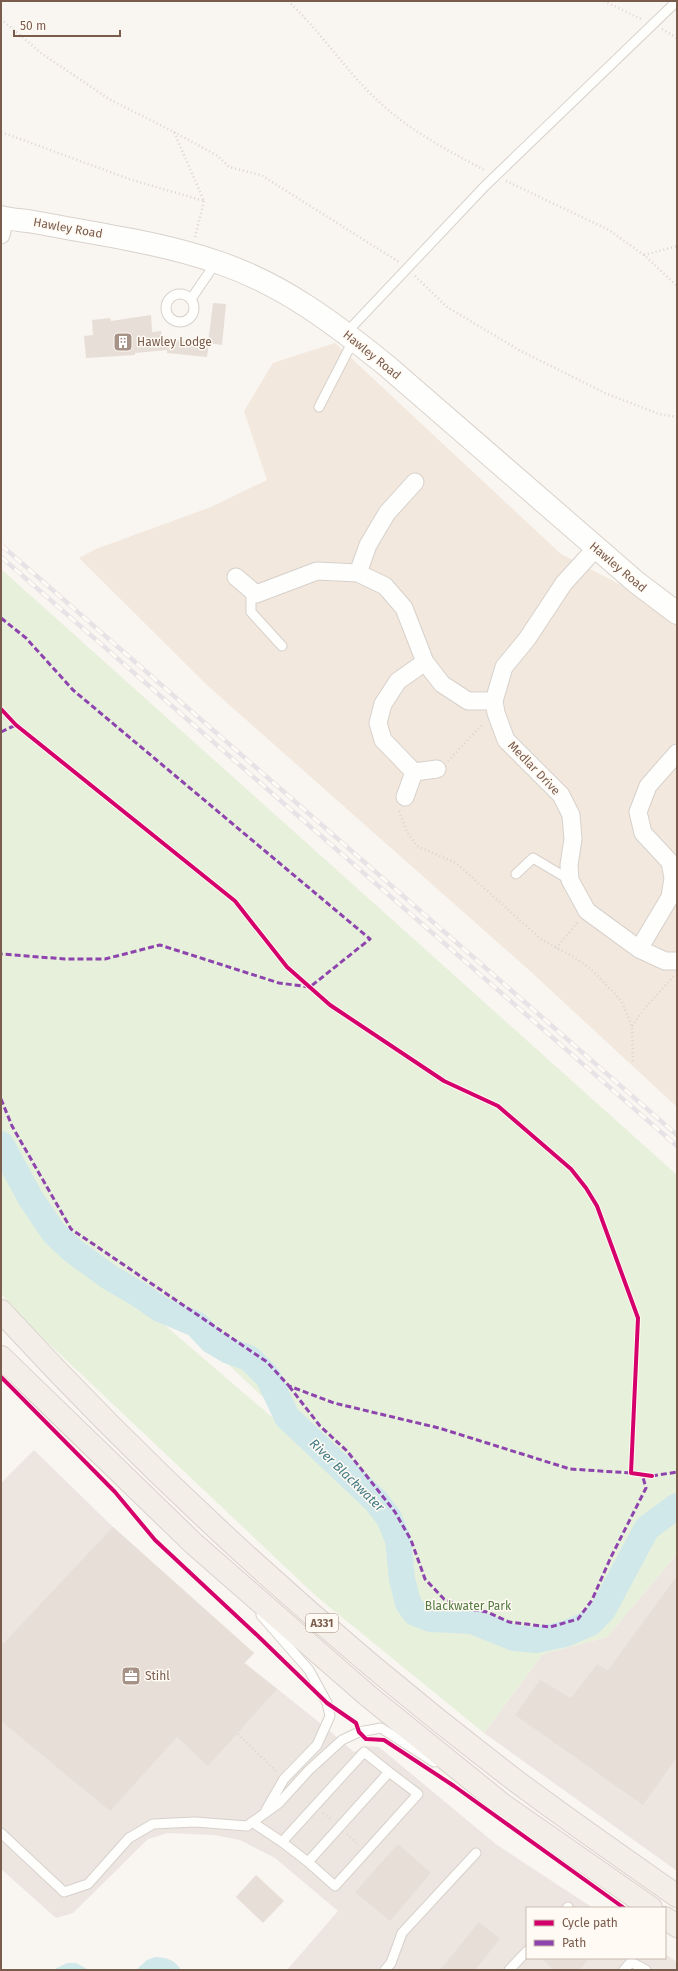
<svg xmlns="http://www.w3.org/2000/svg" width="678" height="1971" viewBox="0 0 678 1971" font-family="'Fira Sans',sans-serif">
  <rect width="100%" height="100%" fill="#f9f5f0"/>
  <path fill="#f2e8de" d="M 335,343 L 561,554 L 677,614 L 677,1107 L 530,971 L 208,686 L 79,558 L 96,549 L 211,507 L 267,480 L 244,411 L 273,363 Z"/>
  <path fill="#ede5e0" d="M 34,1450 L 113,1527 L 254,1653 L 245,1663 L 325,1727 L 354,1752 L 365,1746 L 379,1747 L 497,1845 L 593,1908 L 527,1908 L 527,1958 L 665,1958 L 665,1954 L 677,1962 L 677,1970 L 287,1970 L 338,1911 L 275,1858 L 240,1840 L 214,1835 L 168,1833 L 148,1839 L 73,1913 L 56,1918 L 1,1869 L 1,1483 Z
    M 677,1554 L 677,1871 L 484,1733 L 543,1654 L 607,1637 Z"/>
  <path fill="#e7f0db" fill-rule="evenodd" d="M 1,569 L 677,1175 L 677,1554 L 607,1637 L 543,1654 L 484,1733 L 316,1596 L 27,1323 L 1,1294 ZM 167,1307 L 380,1507 L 394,1522 L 147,1310 Z"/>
  <path fill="#d0e8ea" d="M 155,1957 C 166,1957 175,1960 181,1970 L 136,1970 L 147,1960 Z
    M 67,1963 L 76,1963 L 89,1970 L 53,1970 Z"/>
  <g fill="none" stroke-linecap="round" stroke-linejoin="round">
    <path stroke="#d0e8ea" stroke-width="26" d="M 1,1144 L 31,1199 L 54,1233 L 72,1250 L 109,1277 L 140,1295 L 160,1309 L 196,1324 L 212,1341 L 229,1351 L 249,1358 L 268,1377 L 287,1417 L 376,1501 L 389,1518 L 398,1540 L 402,1579 L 408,1603 L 415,1613 L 431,1619 L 472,1621 L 514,1638 L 536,1640 L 565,1634 L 590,1623 L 603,1610 L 647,1528 L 677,1506"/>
  </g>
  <path fill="#e6ded7" d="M 213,303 L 226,304 L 222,345 L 208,343 Z
    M 151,315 L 152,332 L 161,331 L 162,339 L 209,344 L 207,357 L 167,353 L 167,350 L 135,353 L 135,355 L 86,358 L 84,336 L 93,335 L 92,320 L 110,318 L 111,321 Z
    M 113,1527 L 254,1653 L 244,1663 L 277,1689 L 208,1766 L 177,1737 L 110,1811 L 1,1721 L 1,1646 Z
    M 677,1576 L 677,1757 L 643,1805 L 515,1715 L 540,1680 L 571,1698 L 597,1664 L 608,1670 Z
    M 398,1844 L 431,1873 L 390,1921 L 355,1892 Z
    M 256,1875 L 284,1901 L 263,1923 L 236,1897 Z
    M 479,1922 L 500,1939 L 475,1970 L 440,1970 Z
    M 541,1958 L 590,1958 L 579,1970 L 554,1970 Z"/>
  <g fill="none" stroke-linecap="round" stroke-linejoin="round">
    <defs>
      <path id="lane" d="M166 308a14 14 0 1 1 28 0a14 14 0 1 1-28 0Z
        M 191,299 L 217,261
        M 346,333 L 485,186 L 677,1
        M 319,407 L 354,339
        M 256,594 L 251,597 L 251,612 L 282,646
        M 516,874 L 533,858 L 570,880
        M 261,1615 L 309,1670 L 327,1703 L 330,1716 L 317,1745 L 284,1779 L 266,1810
        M 252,1822 L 282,1842 L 364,1752 L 389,1772 L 308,1862 L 282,1842
        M 1,1833 L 64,1892 L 88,1884 L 129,1838 L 153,1824 L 195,1822 L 247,1826 L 279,1803 L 309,1770 L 342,1740 L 359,1732 L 381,1728 L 434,1762
        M 308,1862 L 335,1886 L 418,1794 L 389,1772
        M 567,1908 L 568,1907
        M 385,1970 L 391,1963 L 402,1933 L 476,1853
        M 509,1970 L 527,1951
        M 624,1970 L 631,1962 L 646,1970"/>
      <path id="street" d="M 1,235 L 5,218
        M 596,548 L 564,583 L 527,639 L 504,667 L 494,701 L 496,713 L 506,740 L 561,795 L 571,815 L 573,839 L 569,865 L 570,880 L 587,911 L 639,949 L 665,961 L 677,961
        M 358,573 L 368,545 L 387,513 L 415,482
        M 236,577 L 256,594 L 317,571 L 358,573 L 385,586 L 404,608 L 425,662 L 442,684 L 468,701 L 494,701
        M 414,772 L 383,740 L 378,723 L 383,704 L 398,681 L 425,662
        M 405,797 L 414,772 L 437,769
        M 639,949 L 670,897 L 673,878 L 670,862 L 643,833 L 638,812 L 648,786 L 677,753"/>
      <path id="secondary" d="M 1,217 C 12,220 23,220 34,222 C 96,234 160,242 220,263 C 284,285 335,324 387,366 L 636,582 L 677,613"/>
      <path id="primary" d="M 1,1311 C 158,1482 331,1640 516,1781 C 568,1820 623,1858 677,1896
        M 1,1357 L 194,1544 L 367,1695 L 503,1805 L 651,1908
        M 665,1918 L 677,1926"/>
    </defs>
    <use href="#lane" stroke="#d7d1cb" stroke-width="11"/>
    <use href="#street" stroke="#d7d1cb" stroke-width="19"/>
    <use href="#secondary" stroke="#d9d2cb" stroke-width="24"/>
    <use href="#primary" stroke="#dad1cc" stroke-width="24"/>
    <path stroke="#dcd5d0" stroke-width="2.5" stroke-dasharray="1 3" stroke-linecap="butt" d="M 288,1 C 317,28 340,62 367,90 C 401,126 443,148 486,171
      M 604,1 L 643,20
      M 1,19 L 41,53 L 109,99 L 174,132 L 204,201 L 132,180 L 1,132
      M 662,29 L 677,38
      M 174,132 L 218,156 L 229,167 L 261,175 L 399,262
      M 506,181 L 609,230 L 644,255 L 677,286
      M 195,237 L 204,201
      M 644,255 L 677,246
      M 415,276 L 447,307 L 519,350 L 605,393 L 659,414 L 677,417
      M 448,761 L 483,724
      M 399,811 L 407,832 L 417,846 L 456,863 L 541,939 L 577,959 L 593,971 L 614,993 L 622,1002 L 632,1026 L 633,1062
      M 556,948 L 578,922
      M 632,1026 L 645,1008 L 674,976
      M 238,1734 L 276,1771
      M 323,1813 L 332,1820
      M 347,1834 L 358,1844"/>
    <use href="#lane" stroke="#fefefd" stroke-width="9"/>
    <use href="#street" stroke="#fefefd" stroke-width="17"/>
    <use href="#secondary" stroke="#fefefd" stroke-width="22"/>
    <use href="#primary" stroke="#f3eee8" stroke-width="22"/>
    <defs>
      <path id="rail" d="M 1,545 L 677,1135
        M 1,557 L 677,1146"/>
    </defs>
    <use href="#rail" stroke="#e6e3e7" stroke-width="4.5"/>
    <use href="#rail" stroke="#fffaf3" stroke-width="3" stroke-dasharray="9" stroke-linecap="butt"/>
    <path stroke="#8e44ad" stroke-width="3" stroke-dasharray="6 3" stroke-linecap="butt" d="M 1,618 L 26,638 L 73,690 L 370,939 L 310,987 L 279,983 L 160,945 L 105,959 L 65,959 L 1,954
      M 1,732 L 16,725
      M 1,1099 L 12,1126 L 71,1229 L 267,1362 L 289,1386 L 334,1403 L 439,1428 L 570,1469 L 631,1473
      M 289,1386 L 320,1426 L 347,1451 L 395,1512 L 411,1540 L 425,1579 L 444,1599 L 465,1608 L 487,1612 L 509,1622 L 550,1627 L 578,1619 L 592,1600 L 611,1557 L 646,1488 L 642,1474
      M 652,1476 L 677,1472"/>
    <defs>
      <path id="cycleway" d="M 1,709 L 16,725 L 235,901 L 287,967 L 330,1005 L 444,1081 L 498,1106 L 571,1169 L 586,1188 L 597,1206 L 638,1318 L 631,1473 L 652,1476
        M 1,1377 L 115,1492 L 155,1540 L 259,1637 L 327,1703 L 356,1723 L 359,1732 L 366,1739 L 384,1740 L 454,1786 L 624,1908"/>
    </defs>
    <use href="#cycleway" stroke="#fffaf3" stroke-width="6"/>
    <use href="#cycleway" stroke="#d6006c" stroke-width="4"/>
  </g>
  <defs>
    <symbol id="building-square" viewBox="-11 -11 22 22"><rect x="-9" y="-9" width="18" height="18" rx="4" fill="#a69286" stroke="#fffaf3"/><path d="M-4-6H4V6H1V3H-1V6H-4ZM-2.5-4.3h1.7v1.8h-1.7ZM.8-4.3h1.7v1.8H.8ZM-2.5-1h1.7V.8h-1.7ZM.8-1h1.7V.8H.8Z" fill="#fff"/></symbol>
    <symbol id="office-square" viewBox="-11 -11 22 22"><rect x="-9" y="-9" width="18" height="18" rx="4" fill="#a69286" stroke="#fffaf3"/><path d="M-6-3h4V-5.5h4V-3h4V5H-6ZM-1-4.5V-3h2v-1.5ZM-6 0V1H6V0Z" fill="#fff"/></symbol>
  </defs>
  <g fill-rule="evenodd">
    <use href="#building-square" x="112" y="331" width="22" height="22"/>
    <use href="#office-square" x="120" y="1665" width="22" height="22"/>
  </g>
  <g text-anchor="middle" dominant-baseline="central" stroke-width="3" stroke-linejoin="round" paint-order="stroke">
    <rect fill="#fffaf3" stroke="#a28b7f" stroke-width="1" x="306" y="1614" width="32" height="18" rx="3"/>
    <g font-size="11" font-weight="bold" fill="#7a5c4d">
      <text x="322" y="1623">A331</text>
    </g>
    <g font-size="12" fill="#7a5c4d" stroke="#fffaf3">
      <text transform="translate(68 228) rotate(10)">Hawley Road</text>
      <text transform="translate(372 355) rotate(39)">Hawley Road</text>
      <text transform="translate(618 567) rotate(40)">Hawley Road</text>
      <text transform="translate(534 768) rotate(46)">Medlar Drive</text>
    </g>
    <g font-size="12" fill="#7a5c4d" stroke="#fffaf3" text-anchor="start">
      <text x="137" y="342">Hawley Lodge</text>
      <text x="145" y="1676">Stihl</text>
    </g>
    <g font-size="12" fill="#537a41" stroke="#fffaf3">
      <text x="468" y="1606">Blackwater Park</text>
    </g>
    <g font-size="13" font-style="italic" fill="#437c86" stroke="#fffaf3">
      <text transform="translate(347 1475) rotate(44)">River Blackwater</text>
    </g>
  </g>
  <rect width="678" height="1971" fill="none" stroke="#7a5c4d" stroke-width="4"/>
  <rect x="526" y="1907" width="140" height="52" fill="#fffaf3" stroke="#cabbb1"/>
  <rect x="534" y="1920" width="20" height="6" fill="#d6006c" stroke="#cabbb1"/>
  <text x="562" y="1927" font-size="12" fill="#7a5c4d">Cycle path</text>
  <rect x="534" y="1940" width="20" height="6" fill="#8e44ad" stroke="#cabbb1"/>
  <text x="562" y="1947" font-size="12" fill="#7a5c4d">Path</text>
  <path d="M14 30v6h106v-6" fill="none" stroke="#7a5c4d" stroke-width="2"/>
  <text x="20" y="30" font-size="12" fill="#7a5c4d" stroke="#fffaf3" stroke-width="3" paint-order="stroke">50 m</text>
</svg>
